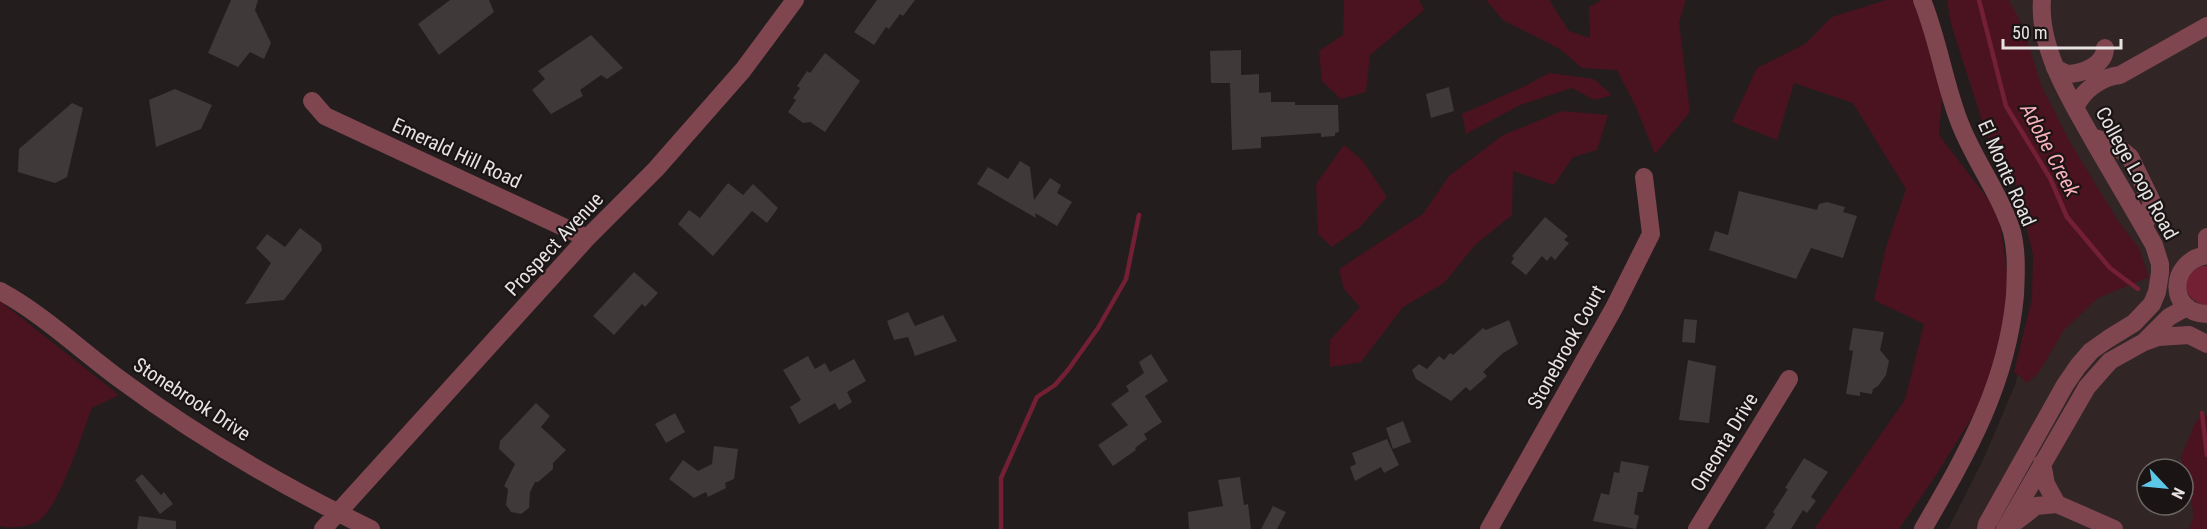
<svg xmlns="http://www.w3.org/2000/svg" width="2207" height="529" viewBox="0 0 2207 529" font-family="'Roboto Condensed',sans-serif">
  <rect width="100%" height="100%" fill="#231d1e"/>
  <path fill="#312526" fill-rule="evenodd" d="M 1994,0 L 2207,0 L 2207,529 L 1948,529 L 1984,458 L 2015,385 L 2037,300 L 2044,228 ZM 2147,469 L 2183,469 L 2183,505 L 2147,505 Z"/>
  <path fill="#4b1320" d="M 1344,0 L 1419,0 L 1424,10 L 1370,55 L 1366,92 L 1341,99 L 1322,81 L 1319,51 L 1343,35 Z
    M 1486,0 L 1549,0 L 1569,31 L 1590,38 L 1589,7 L 1602,0 L 1686,0 L 1679,22 L 1690,112 L 1655,154 L 1636,107 L 1617,70 L 1582,68 L 1560,49 L 1503,20 Z
    M 1886,0 L 1912,0 L 1945,58 L 1939,135 L 1998,212 L 2011,297 L 1984,398 L 1938,472 L 1899,529 L 1814,529 L 1905,400 L 1924,324 L 1874,300 L 1886,247 L 1906,189 L 1853,103 L 1794,83 L 1777,140 L 1732,122 L 1757,68 L 1805,44 L 1832,17 Z
    M 1947,0 L 2009,0 L 2023,27 L 2041,85 L 2071,144 L 2118,221 L 2139,248 L 2149,277 L 2098,298 L 2064,330 L 2039,372 L 2027,383 L 2014,372 L 2032,299 L 2033,255 L 2016,185 L 1987,136 L 1951,24 Z
    M 1549,73 L 1594,79 L 1612,95 L 1594,100 L 1572,88 L 1520,105 L 1466,134 L 1462,114 L 1525,86 Z
    M 1562,111 L 1608,115 L 1597,150 L 1573,157 L 1554,185 L 1513,171 L 1512,215 L 1475,245 L 1444,283 L 1403,307 L 1361,362 L 1330,367 L 1330,340 L 1360,307 L 1344,289 L 1339,269 L 1423,214 L 1449,176 L 1503,135 Z
    M 1344,145 L 1362,160 L 1387,197 L 1360,227 L 1332,247 L 1318,234 L 1316,184 Z
    M 0,301 L 119,395 L 92,408 C 81,437 64,491 45,515 C 35,527 14,529 0,526 Z
    M 2207,415 L 2207,529 L 2189,529 L 2194,515 L 2181,457 L 2196,421 Z"/>
  <path fill="#732034" d="M 2202,266 L 2207,266 L 2207,306 C 2182,300 2177,275 2202,266 Z"/>
  <g fill="none" stroke-linecap="round" stroke-linejoin="round">
    <path stroke="#732034" stroke-width="4.5" d="M 1979,0 L 2006,106 L 2050,178 L 2067,217 L 2110,268 L 2138,289
      M 2202,413 L 2207,455
      M 1001,529 L 1001,478 L 1037,397 L 1055,385 L 1068,370 L 1098,328 L 1126,279 L 1139,215"/>
  </g>
  <path fill="#3f393a" d="M 231,0 L 258,0 L 255,10 L 271,43 L 264,59 L 250,52 L 238,67 L 208,53 Z
    M 450,0 L 489,0 L 494,12 L 439,55 L 418,24 Z
    M 877,0 L 915,0 L 903,16 L 900,14 L 889,29 L 886,27 L 874,45 L 854,32 Z
    M 591,35 L 623,68 L 607,79 L 601,75 L 580,90 L 583,96 L 551,114 L 532,90 L 545,79 L 538,71 Z
    M 1241,50 L 1241,75 L 1259,74 L 1259,93 L 1271,92 L 1271,102 L 1295,102 L 1295,105 L 1338,105 L 1339,132 L 1335,133 L 1335,136 L 1321,137 L 1321,133 L 1261,137 L 1261,148 L 1232,150 L 1230,83 L 1211,83 L 1210,51 Z
    M 825,53 L 860,81 L 825,132 L 810,122 L 803,123 L 788,112 L 796,100 L 793,98 L 800,88 L 797,86 L 807,71 L 810,73 Z
    M 1449,87 L 1454,111 L 1431,118 L 1426,94 Z
    M 175,89 L 212,105 L 201,129 L 156,147 L 149,100 Z
    M 72,103 L 83,108 L 67,177 L 55,183 L 18,172 L 19,149 Z
    M 1020,161 L 1030,167 L 1034,200 L 1050,178 L 1061,185 L 1057,193 L 1072,202 L 1057,226 L 1035,213 L 1036,218 L 977,184 L 988,167 L 1008,179 Z
    M 728,183 L 743,195 L 753,184 L 778,208 L 767,223 L 752,211 L 713,256 L 678,224 L 689,210 L 700,218 Z
    M 1739,191 L 1817,210 L 1819,204 L 1827,202 L 1845,207 L 1843,212 L 1857,216 L 1843,258 L 1811,248 L 1796,279 L 1709,250 L 1715,231 L 1728,235 Z
    M 1545,217 L 1568,236 L 1564,240 L 1569,243 L 1555,260 L 1551,256 L 1547,261 L 1542,256 L 1526,275 L 1511,263 L 1514,258 L 1512,256 Z
    M 300,228 L 321,244 L 322,250 L 284,300 L 245,304 L 271,263 L 256,248 L 267,234 L 285,247 Z
    M 634,272 L 658,293 L 645,307 L 642,304 L 614,335 L 593,316 Z
    M 908,312 L 915,326 L 943,315 L 957,341 L 915,356 L 908,337 L 894,340 L 887,321 Z
    M 1684,319 L 1697,320 L 1695,343 L 1682,342 Z
    M 1509,320 L 1518,344 L 1503,353 L 1483,372 L 1487,376 L 1470,391 L 1466,387 L 1451,401 L 1416,379 L 1412,370 L 1419,364 L 1427,369 L 1439,356 L 1444,360 L 1450,353 L 1453,355 L 1483,328 L 1486,330 Z
    M 1853,328 L 1884,332 L 1880,350 L 1889,361 L 1886,375 L 1878,386 L 1873,389 L 1872,394 L 1860,392 L 1860,396 L 1846,394 L 1853,351 L 1849,350 Z
    M 1151,354 L 1168,381 L 1145,396 L 1162,422 L 1144,434 L 1147,439 L 1135,448 L 1136,450 L 1113,466 L 1098,445 L 1128,425 L 1111,404 L 1129,391 L 1126,386 L 1144,373 L 1139,362 Z
    M 808,356 L 815,369 L 825,363 L 830,372 L 854,359 L 866,381 L 847,392 L 852,402 L 839,410 L 835,403 L 799,424 L 790,407 L 801,400 L 783,370 Z
    M 1688,360 L 1716,366 L 1709,423 L 1679,420 Z
    M 536,403 L 550,416 L 541,427 L 566,450 L 553,463 L 553,469 L 538,482 L 535,482 L 530,492 L 529,508 L 521,514 L 511,512 L 506,505 L 508,489 L 504,486 L 515,464 L 499,449 L 500,441 Z
    M 675,413 L 685,432 L 666,443 L 655,424 Z
    M 1403,421 L 1411,442 L 1393,449 L 1386,428 Z
    M 1387,439 L 1399,465 L 1384,473 L 1381,467 L 1355,481 L 1350,467 L 1356,464 L 1352,453 Z
    M 714,446 L 738,449 L 734,479 L 725,483 L 726,488 L 708,497 L 706,492 L 694,498 L 669,479 L 683,460 L 698,471 L 712,464 Z
    M 1804,458 L 1828,472 L 1811,497 L 1816,501 L 1807,513 L 1803,510 L 1791,529 L 1765,529 L 1775,514 L 1773,512 L 1788,489 L 1785,488 Z
    M 1621,461 L 1649,466 L 1643,492 L 1638,492 L 1634,514 L 1639,516 L 1636,529 L 1593,521 L 1601,493 L 1609,495 L 1614,472 L 1619,473 Z
    M 142,474 L 161,495 L 164,492 L 173,504 L 160,514 L 135,480 Z
    M 1240,477 L 1244,505 L 1248,504 L 1251,529 L 1189,529 L 1188,512 L 1223,506 L 1218,480 Z
    M 1273,506 L 1286,512 L 1277,529 L 1261,529 Z
    M 139,516 L 176,521 L 176,529 L 137,529 Z"/>
  <g fill="none" stroke-linecap="round" stroke-linejoin="round">
    <path stroke="#7f4650" stroke-width="18" d="M 1922,0 C 1938,39 1944,82 1959,121 C 1973,159 2000,193 2012,232 C 2017,252 2016,274 2015,295 C 2007,385 1967,453 1923,529
      M 2055,68 L 2067,74 C 2082,74 2105,65 2105,48
      M 312,101 L 325,116 L 587,238
      M 2075,108 C 2083,90 2101,77 2120,75 L 2207,26
      M 2092,137 L 2114,144 L 2130,157 L 2152,202 L 2144,227
      M 2207,237 L 2207,253
      M 2207,255 C 2168,261 2167,313 2207,314
      M 0,291 C 44,315 80,350 121,380 C 198,437 284,487 371,529
      M 2145,341 L 2169,317 L 2187,307
      M 2042,463 L 2046,484 L 2057,504
      M 2014,523 L 2036,506 L 2057,504 L 2114,529
      M 323,529 L 587,238 L 656,169 L 743,70 L 795,0
      M 1489,529 L 1614,308 L 1651,234 L 1644,177
      M 1697,529 L 1789,379
      M 1986,529 L 1987,524 L 2065,385 L 2078,366 L 2091,351 L 2108,339 L 2134,323 L 2152,304 L 2157,292 L 2160,273 L 2160,264 L 2154,245 C 2135,211 2115,178 2096,145 C 2073,104 2038,50 2042,0
      M 2005,529 L 2087,387 L 2110,361 L 2144,342 L 2158,337 L 2189,335 L 2207,344"/>
  </g>
  <g text-anchor="middle" dominant-baseline="central" stroke-width="4.5" stroke-linejoin="round" paint-order="stroke">
    <g font-size="20" fill="#e7e3e3" stroke="#1a1415">
      <text transform="translate(457 153) rotate(25)">Emerald Hill Road</text>
      <text transform="translate(2007 173) rotate(66)">El Monte Road</text>
      <text transform="translate(2137 173) rotate(61)">College Loop Road</text>
      <text transform="translate(554 244) rotate(-47)">Prospect Avenue</text>
      <text transform="translate(1566 347) rotate(-61)">Stonebrook Court</text>
      <text transform="translate(192 399) rotate(33)">Stonebrook Drive</text>
      <text transform="translate(1724 442) rotate(-59)">Oneonta Drive</text>
    </g>
    <g font-size="21" font-style="italic" fill="#fbb1bb" stroke="#1a1415">
      <text transform="translate(2050 150) rotate(62)">Adobe Creek</text>
    </g>
  </g>
  <g transform="translate(2165 487) rotate(116)"><circle r="28" fill="#1a1415" stroke="#6c6767" stroke-width="1.5"/>
  <path d="M0-4.5L10 22L0 15L-10 22Z" fill="#5cc7e7"/>
  <text y="-9" font-size="16" font-weight="bold" text-anchor="middle" fill="#e7e3e3">N</text>
  </g>
  <path d="M2003 39v9h118v-9" fill="none" stroke="#e7e3e3" stroke-width="3"/>
  <text x="2012" y="39" font-size="18" fill="#e7e3e3" stroke="#1a1415" stroke-width="4.5" paint-order="stroke">50 m</text>
</svg>
